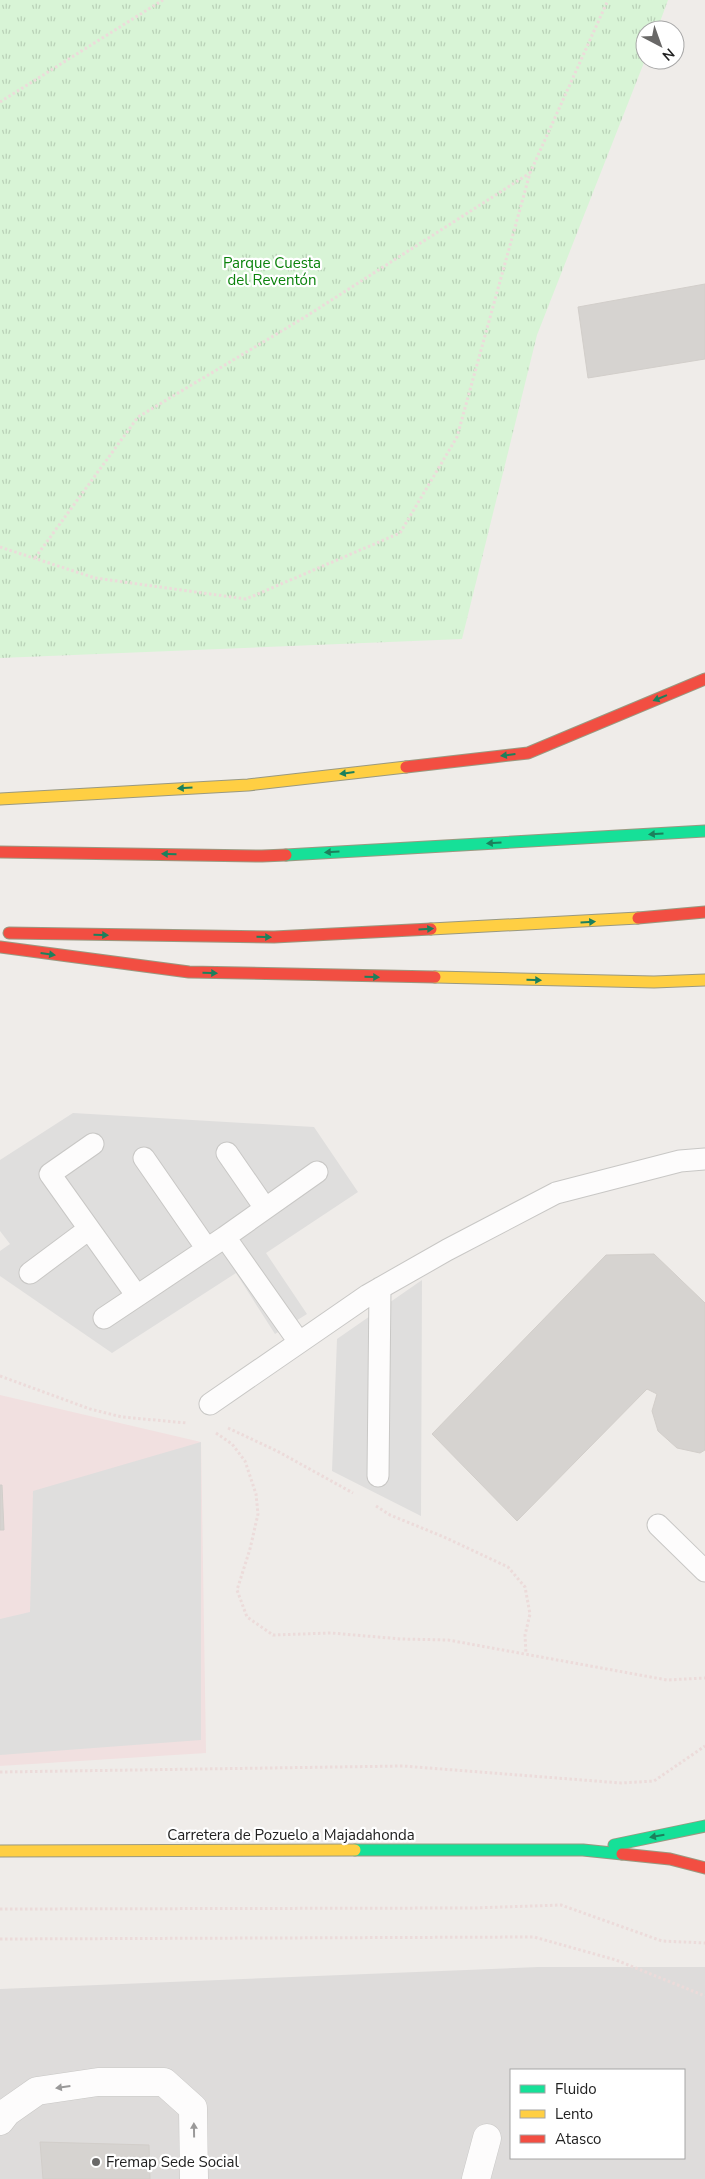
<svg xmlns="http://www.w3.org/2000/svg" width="705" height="2179" viewBox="0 0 705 2179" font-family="'Nunito Sans',sans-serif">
  <defs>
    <pattern id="park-tufts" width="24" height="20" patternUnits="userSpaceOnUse" patternTransform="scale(1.25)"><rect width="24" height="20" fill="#d8f4d6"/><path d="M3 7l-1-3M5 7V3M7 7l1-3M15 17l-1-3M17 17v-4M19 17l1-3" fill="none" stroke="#b9d1b7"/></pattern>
  </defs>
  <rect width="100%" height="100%" fill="#efece9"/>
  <path fill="#dedcdb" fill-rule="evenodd" d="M 538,1967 L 705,1967 L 705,2179 L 0,2179 L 0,1989 ZM 511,2070 L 684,2070 L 684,2158 L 511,2158 Z"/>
  <path fill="#f1e0e0" d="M 0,1395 L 201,1442 L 206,1753 L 0,1766 Z"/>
  <path fill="url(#park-tufts)" d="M 0,0 L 668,0 L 657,30 L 645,30 L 645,60 L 537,335 L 462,639 L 0,658 Z"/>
  <path fill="#dfdedd" d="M 73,1113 L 314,1127 L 358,1192 L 266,1253 L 307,1314 L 275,1334 L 236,1273 L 112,1353 L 0,1276 L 0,1251 L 10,1244 L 0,1231 L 0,1160 Z
    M 422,1280 L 421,1516 L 332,1471 L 337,1339 Z
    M 201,1442 L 201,1740 L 0,1755 L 0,1619 L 30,1612 L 33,1491 Z"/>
  <path fill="#d6d3d0" stroke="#d2ceca" d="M 705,284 L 705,359 L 588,378 L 578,307 Z
    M 654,1254 L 705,1303 L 705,1450 L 700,1453 L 677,1448 L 658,1431 L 652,1411 L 657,1394 L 647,1389 L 517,1521 L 432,1434 L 606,1255 Z
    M 0,1485 L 2,1485 L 4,1530 L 0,1530 Z
    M 40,2142 L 149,2145 L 150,2179 L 43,2179 Z"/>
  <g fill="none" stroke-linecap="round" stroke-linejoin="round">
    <defs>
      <path id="lane" d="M 93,1144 L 50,1174 L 137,1296 L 225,1237
        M 227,1153 L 265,1208
        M 144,1158 L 207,1249
        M 30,1273 L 89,1229
        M 104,1318 L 137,1296
        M 299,1342 L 225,1237 L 317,1172
        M 210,1404 L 368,1295 L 447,1250 L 556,1193 L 680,1161 L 705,1159
        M 378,1476 L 380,1288
        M 658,1525 L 705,1571"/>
      <path id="street" d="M 0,2121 L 7,2112 L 37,2091 L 98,2082 L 164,2082 L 193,2108 L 194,2179
        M 476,2179 L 487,2138"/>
      <path id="fast" d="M 286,855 L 705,831
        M 614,1845 L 705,1826
        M 355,1850 L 583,1850 L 622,1854"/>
      <path id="slow" d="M 0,799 L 248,785 L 406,767
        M 431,929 L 638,918
        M 435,977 L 654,982 L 705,980
        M 0,1851 L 355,1850"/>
      <path id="jam" d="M 406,767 L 528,753 L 705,679
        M 0,852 L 262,856 L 286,855
        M 638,918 L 705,912
        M 9,933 L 274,937 L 431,929
        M 0,947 L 189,972 L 435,977
        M 622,1854 L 670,1859 L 705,1868"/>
    </defs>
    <use href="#lane" stroke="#c8c7c5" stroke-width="23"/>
    <use href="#street" stroke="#c8c7c5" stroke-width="29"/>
    <use href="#fast" stroke="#9a9980" stroke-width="13"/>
    <use href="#slow" stroke="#9a9980" stroke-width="13"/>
    <use href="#jam" stroke="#9a9980" stroke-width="13"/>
    <path stroke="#ecdbda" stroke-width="3" stroke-dasharray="2.5 2.5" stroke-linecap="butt" d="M 0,102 L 163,0
      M 0,547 L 95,578 L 246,599 L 400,533 L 457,437 L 530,173 L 608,0
      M 35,558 L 138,417 L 305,317 L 530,173
      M 0,1376 L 90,1409 L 122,1417 L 187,1423
      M 228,1428 L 277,1451 L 353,1493
      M 216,1433 L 232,1444 L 245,1461 L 256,1494 L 258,1514 L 250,1549 L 237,1590 L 247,1617 L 273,1635 L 331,1633 L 401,1639 L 448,1640 L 667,1680 L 705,1678
      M 376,1506 L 390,1515 L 444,1537 L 508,1567 L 525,1587 L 530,1614 L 525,1635 L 526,1654
      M 0,1772 L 403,1766 L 621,1783 L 654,1781 L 705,1746
      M 0,1909 L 474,1908 L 561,1905 L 662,1941 L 705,1943
      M 0,1939 L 534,1937 L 616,1960 L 705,1996"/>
    <use href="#lane" stroke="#fdfcfc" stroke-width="21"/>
    <use href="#street" stroke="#fdfcfc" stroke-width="28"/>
    <use href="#fast" stroke="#16e098" stroke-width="11"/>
    <use href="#slow" stroke="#ffcf43" stroke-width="11"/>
    <use href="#jam" stroke="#f24e42" stroke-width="11"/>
  </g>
  <defs><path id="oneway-solid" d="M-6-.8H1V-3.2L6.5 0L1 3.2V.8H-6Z" transform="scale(1.25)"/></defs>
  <g fill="#1c805c">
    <use href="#oneway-solid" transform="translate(660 698) rotate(158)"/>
    <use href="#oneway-solid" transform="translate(508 755) rotate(173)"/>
    <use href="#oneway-solid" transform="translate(347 773) rotate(173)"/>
    <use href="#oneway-solid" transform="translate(185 788) rotate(177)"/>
    <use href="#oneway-solid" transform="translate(656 834) rotate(176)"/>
    <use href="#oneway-solid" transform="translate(494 843) rotate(177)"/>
    <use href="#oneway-solid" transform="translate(332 852) rotate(177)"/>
    <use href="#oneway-solid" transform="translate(169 854) rotate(-179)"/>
    <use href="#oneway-solid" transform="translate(588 922) rotate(-4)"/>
    <use href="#oneway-solid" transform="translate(426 929) rotate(-3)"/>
    <use href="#oneway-solid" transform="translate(101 935) rotate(1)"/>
    <use href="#oneway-solid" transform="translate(264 937) rotate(1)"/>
    <use href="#oneway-solid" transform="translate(48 954) rotate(8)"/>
    <use href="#oneway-solid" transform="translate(210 973) rotate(1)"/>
    <use href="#oneway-solid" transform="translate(372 977) rotate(1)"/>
    <use href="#oneway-solid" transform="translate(534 980) rotate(1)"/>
    <use href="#oneway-solid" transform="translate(657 1836) rotate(170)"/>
  </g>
  <g fill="#9a9999">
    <use href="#oneway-solid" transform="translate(63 2087) rotate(172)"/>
    <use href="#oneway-solid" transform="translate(194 2130) rotate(-91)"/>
  </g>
  <circle fill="#696867" stroke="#fff" stroke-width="2" cx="96" cy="2162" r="5"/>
  <g text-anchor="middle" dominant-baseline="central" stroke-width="4.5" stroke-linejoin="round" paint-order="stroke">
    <g font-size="15" fill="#0b830c" stroke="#fff">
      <text x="272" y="263">Parque Cuesta<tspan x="272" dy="17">del Reventón</tspan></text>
    </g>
    <g font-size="15" fill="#212121" stroke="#fff">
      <text x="291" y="1835">Carretera de Pozuelo a Majadahonda</text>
    </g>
    <g font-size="15" fill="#212121" stroke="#fff" text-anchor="start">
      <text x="106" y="2162">Fremap Sede Social</text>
    </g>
  </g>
  <rect x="510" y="2069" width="175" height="90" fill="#ffffff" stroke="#a6a6a6"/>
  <rect x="520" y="2085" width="25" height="8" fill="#16e098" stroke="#a6a6a6"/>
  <text x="555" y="2094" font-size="15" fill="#212121">Fluido</text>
  <rect x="520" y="2110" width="25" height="8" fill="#ffcf43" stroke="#a6a6a6"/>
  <text x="555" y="2119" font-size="15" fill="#212121">Lento</text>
  <rect x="520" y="2135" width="25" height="8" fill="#f24e42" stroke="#a6a6a6"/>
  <text x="555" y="2144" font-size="15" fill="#212121">Atasco</text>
  <g transform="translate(660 45) rotate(139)"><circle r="24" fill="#ffffff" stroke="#a6a6a6"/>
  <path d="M0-4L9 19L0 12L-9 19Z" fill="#696867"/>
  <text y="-8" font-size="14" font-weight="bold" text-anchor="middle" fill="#212121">N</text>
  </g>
</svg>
